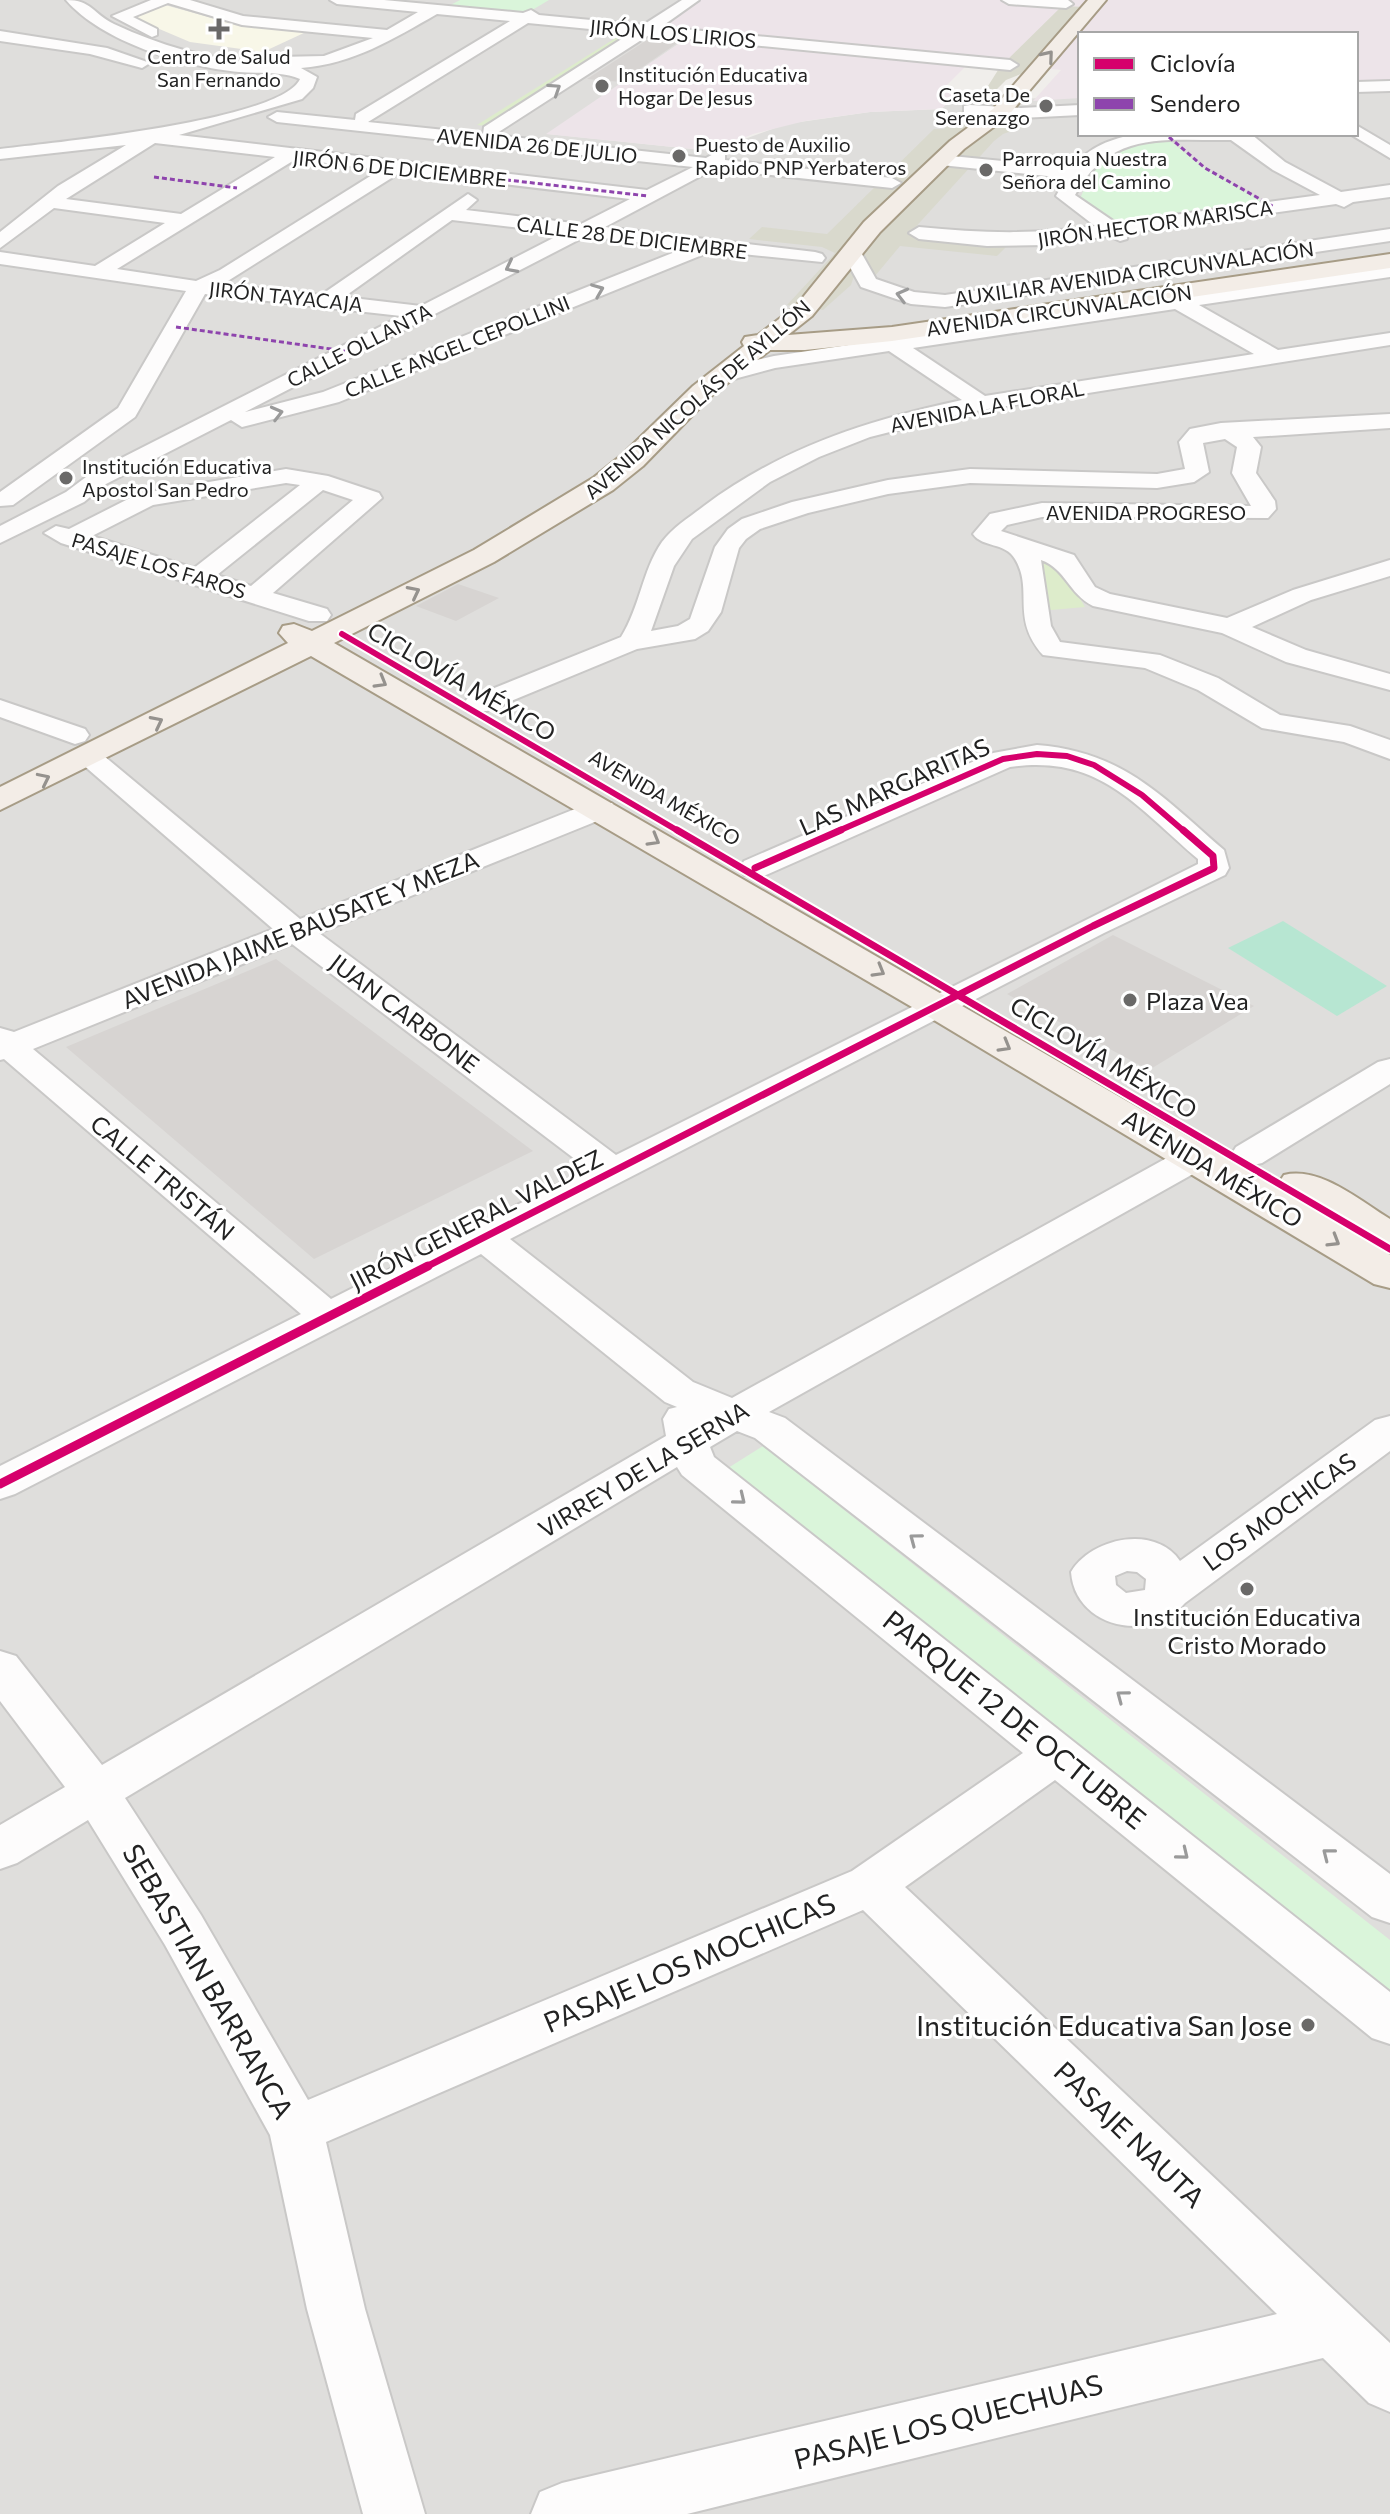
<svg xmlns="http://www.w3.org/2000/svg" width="1390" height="2514" viewBox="0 0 1390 2514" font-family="Commissioner,sans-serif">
  <rect width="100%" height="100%" fill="#f0eeeb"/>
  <path fill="#dfdedc" d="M 0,0 L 697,0 L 690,36 L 548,134 L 712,151 L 786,124 L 870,112 L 941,109 L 952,99 L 1080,98 L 1080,134 L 1356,134 L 1356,85 L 1390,83 L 1390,2514 L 0,2514 Z"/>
  <path fill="#ede4e9" d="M 697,0 L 1390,0 L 1390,83 L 1356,84 L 1356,34 L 1080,34 L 1080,98 L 1033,101 L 1061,70 L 650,32 Z
    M 687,38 L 962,63 L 966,66 L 944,88 L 963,90 L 941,109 L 870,112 L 805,121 L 753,134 L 712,151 L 546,134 Z"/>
  <path fill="#f8f7e8" d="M 165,5 L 227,22 L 306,32 L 263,52 L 190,42 L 131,17 L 141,8 Z"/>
  <path fill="#d9d9cd" d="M 1062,6 L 1086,7 L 1096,12 L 1051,62 L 1006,80 L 995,91 L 990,90 L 988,86 L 1000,67 Z
    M 976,96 L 988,98 L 981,111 L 1032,124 L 1003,134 L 994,141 L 911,232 L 1010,243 L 997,256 L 900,246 L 875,276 L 854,276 L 851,285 L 823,310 L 787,305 L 835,253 L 822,247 L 749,239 L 762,227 L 827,234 L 934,129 L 944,129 Z"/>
  <path fill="#ddeccb" d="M 622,34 L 631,34 L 486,126 L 477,125 Z
    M 1040,559 L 1063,570 L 1085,607 L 1040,611 Z"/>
  <path fill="#daf5da" d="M 460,0 L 549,0 L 522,16 L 445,8 Z
    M 1169,140 L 1204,168 L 1271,206 L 1126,225 L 1108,223 L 1080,199 C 1098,153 1122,143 1169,140 Z
    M 763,1446 L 1390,1940 L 1390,1991 L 728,1468 Z"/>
  <path fill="#b7e6d2" d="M 1283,921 L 1387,986 L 1337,1016 L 1228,948 Z"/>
  <path fill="#d7d4d2" d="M 650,38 L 680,41 L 621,82 L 587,79 Z
    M 458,584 L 499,598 L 456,621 L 416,606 Z
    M 1113,935 L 1254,1006 L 1149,1070 L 1007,994 Z
    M 276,959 L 533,1151 L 314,1259 L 66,1047 Z"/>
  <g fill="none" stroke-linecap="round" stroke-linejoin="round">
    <defs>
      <path id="minor" d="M 66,0 C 92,0 93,14 114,24 C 165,48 216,61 272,65 L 272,59 L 278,57 L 324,56 L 373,38 L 242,25 L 168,3 L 133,17 L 157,29 L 157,35 L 152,37 L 112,16 L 151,0 L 190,0 L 243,16 L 387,30 L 418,12 L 337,4 L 330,0 L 384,0 L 523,13 L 531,10 L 539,15 L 643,25 L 682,0 L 699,0 L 661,27 L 1010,60 L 1018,65 L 1010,70 L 649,35 L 494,135 L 706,158 L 719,151 L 725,152 L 725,160 L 892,178 L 901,183 L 892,188 L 714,169 L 605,227 L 815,252 L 822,254 L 825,258 L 822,262 L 712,251 L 339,402 L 242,427 L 231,420 L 106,484 L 84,502 L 0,543 L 0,526 L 66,492 L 90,474 L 401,316 L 205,294 L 135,417 L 13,505 L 0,506 L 0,492 L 118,408 L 186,291 L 0,264 L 0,252 L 95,266 L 165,223 L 54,208 L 0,248 L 0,232 L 58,186 L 126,145 L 0,159 L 0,149 C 50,143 281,121 300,79 C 282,71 259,74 239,72 C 185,67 102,42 66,0 ZM 437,14 L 510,21 L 356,114 L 355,120 L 277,112 L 268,117 L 277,122 L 693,167 L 647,190 L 179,135 L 302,99 L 313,88 L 317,77 L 301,68 C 353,64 393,39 437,14 ZM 528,23 L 631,33 L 484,127 L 483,134 L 368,122 ZM 155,143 L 275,157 L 181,214 L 66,199 ZM 296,159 L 380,170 L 220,270 L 196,281 L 117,269 ZM 401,172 L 630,199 L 581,224 L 466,210 L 477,200 L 468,194 L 321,295 L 223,284 ZM 452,220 L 563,233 L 421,306 L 344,297 ZM 586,236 L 685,248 L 323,392 L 245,412 Z
        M 1002,0 L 1068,0 L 1073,4 L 1066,8 L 1009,4 Z
        M 0,31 L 107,48 L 150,63 L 142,68 L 90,54 L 0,41 Z
        M 1390,81 L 1390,91 L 1356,92 L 1356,82 Z
        M 970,105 L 1021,108 L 1080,105 L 1080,115 L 1021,118 L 964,114 L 964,106 Z
        M 1356,125 L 1390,145 L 1390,158 L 1350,134 L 1356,134 Z
        M 1137,134 L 1251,134 L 1285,162 L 1341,192 L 1390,185 L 1390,197 L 1353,202 L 1344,207 L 1336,204 L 1128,233 L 1127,239 L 1120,241 L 1109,236 L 1045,245 L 987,246 L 919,239 L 909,233 L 919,227 C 979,233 1035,235 1095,226 L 1056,196 L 1066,178 L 941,165 L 932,160 L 941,155 L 1073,168 C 1089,146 1111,139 1137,134 ZM 1231,140 L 1273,170 L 1320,195 L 1116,223 L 1075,195 C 1110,129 1167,141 1231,140 Z
        M 1390,229 L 1390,241 L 945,307 L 911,304 L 861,287 L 841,251 L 851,245 L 858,247 L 876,279 L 914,292 L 945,295 Z
        M 1390,265 L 1390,277 L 1199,305 L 1278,350 L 1390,333 L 1390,345 L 969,412 L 870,437 L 819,457 L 770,482 L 692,539 L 674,566 L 651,631 L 678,626 L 690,619 L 715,547 L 728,529 L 742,519 L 792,502 L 888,480 L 970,469 L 1157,474 L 1185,469 L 1179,442 L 1190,429 L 1221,423 L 1390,414 L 1390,428 L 1253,437 L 1261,447 L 1256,473 L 1275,501 L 1276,509 L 1268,518 L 1042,517 L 1007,525 L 1001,531 L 1074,555 L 1095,587 L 1110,594 L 1227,618 L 1293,590 L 1390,560 L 1390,576 L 1311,600 L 1252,627 L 1306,650 L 1390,674 L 1390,690 L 1286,662 L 1222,633 L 1093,606 C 1068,593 1066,569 1041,560 L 1051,626 L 1060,642 L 1160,655 L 1218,678 L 1280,715 L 1350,726 L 1390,740 L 1390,759 L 1344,742 L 1262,728 L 1198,690 L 1145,668 L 1043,655 C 1010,618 1034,590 1015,559 C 1005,542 983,548 973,534 L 990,514 L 1042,503 L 1251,506 L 1232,473 L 1237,447 L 1225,439 L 1203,443 L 1209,472 L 1194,482 L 1157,488 L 970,483 L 888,494 L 808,513 L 760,529 L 746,539 L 739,548 L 721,612 L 708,631 L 695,639 L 637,649 L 487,711 L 467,711 L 463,705 L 467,699 L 621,637 C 640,607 642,571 662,542 C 673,527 690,517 704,506 C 781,448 868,420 962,400 L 889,351 L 775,368 L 723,382 L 712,375 L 715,370 L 774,356 ZM 1175,309 L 1254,354 L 985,396 L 913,348 Z
        M 286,469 L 328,476 L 379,493 L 382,498 L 273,593 L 327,609 L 331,615 L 327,621 L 309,621 L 61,543 L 44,533 L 56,526 L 69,529 L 138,494 ZM 286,483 L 300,485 L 194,568 L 92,536 L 153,505 ZM 323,490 L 353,500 L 251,586 L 217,575 Z
        M 0,700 L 85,729 L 89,735 L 85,741 L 75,744 L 0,717 Z
        M 1037,745 C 1124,752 1161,796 1224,850 L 1229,868 L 1225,875 L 1104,933 L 510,1239 L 693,1382 L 732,1398 L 1183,1149 L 1196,1146 L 1209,1149 L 1214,1157 L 1209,1165 L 769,1412 L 785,1418 L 1390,1874 L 1390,1923 L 1372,1917 L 755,1438 L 737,1431 L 710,1447 L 714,1457 L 1390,1992 L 1390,2044 L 1372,2038 L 1055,1780 L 905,1887 L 1390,2343 L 1390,2412 L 1369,2403 L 1323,2358 L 687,2514 L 531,2514 L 540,2492 L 562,2483 L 1277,2314 L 863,1910 L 326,2142 L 365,2309 L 425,2514 L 363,2514 L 307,2309 L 270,2135 L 165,1945 L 88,1820 L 17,1863 L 0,1869 L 0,1825 L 65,1787 L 0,1701 L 0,1651 L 16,1656 L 102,1765 L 666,1436 L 663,1419 L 669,1409 L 677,1407 L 665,1402 L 481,1254 L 15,1494 L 0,1499 L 0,1466 L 301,1314 L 4,1059 L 0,1060 L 0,1028 L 14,1032 L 273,929 L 74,757 L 78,751 L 98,751 L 300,919 L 590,803 L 612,803 L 616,809 L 612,815 L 319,933 L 616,1155 L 1198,864 L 1198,859 C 1136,806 1099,754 1010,767 L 766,875 L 744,875 L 740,868 L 744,861 L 993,753 ZM 292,944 L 588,1169 L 331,1299 L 33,1049 ZM 677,1467 L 682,1475 L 1023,1753 L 852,1871 L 308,2100 L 201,1915 L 125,1798 Z
        M 1390,1059 L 1390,1084 L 1262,1163 L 1249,1166 L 1236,1163 L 1231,1155 L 1236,1147 L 1378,1062 Z
        M 1390,1416 L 1390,1451 L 1185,1603 C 1150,1644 1075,1628 1071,1572 C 1091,1538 1155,1524 1180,1561 L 1375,1420 ZM 1127,1571 L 1137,1572 L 1146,1579 L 1145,1590 L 1126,1593 L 1116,1585 L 1115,1576 Z"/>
      <path id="major" d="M 1088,0 L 1106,0 L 1007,117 L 964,149 L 880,232 L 812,316 L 788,335 L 892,327 L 1390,254 L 1390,268 L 892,341 L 805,350 L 770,350 L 711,396 L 643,466 L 613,490 L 494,562 L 334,643 L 1284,1192 L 1278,1184 L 1284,1175 C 1320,1166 1360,1201 1390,1219 L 1390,1251 L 1377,1247 L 1390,1255 L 1390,1288 L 1374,1284 L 924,1014 L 311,656 L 0,810 L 0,787 L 288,643 L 279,633 L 283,626 L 294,624 L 312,631 L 474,550 L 593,478 L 623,454 L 693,386 L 744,346 L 742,342 L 745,337 L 758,335 L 796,306 L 864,222 L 950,141 L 993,109 Z"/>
    </defs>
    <use href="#minor" stroke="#c9c8c7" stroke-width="4"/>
    <use href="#major" stroke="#a79c86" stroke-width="4"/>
    <use href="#minor" fill="#fdfcfc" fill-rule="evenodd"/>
    <use href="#major" fill="#f3ede7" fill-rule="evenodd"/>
    <path stroke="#8e44ad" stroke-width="3" stroke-dasharray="5 3" stroke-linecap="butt" d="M 1169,137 L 1205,168 L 1274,207
      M 154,177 L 237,188
      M 498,179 L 648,196
      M 176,327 L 345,351"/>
    <defs>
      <path id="cycleway-far2" d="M 342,634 L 680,832
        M 836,832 L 1003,759 L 1037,754 L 1067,756 L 1094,765 L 1142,795 L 1185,832"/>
      <path id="cycleway-far1" d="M 677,830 L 1390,1249
        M 755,868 L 841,830
        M 424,1268 L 1093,926 L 1214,868 L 1213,856 L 1183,830"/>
      <path id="cycleway" d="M 0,1484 L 428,1266"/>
    </defs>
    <use href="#cycleway-far2" stroke="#fff" stroke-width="10"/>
    <use href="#cycleway-far1" stroke="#fff" stroke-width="11"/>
    <use href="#cycleway" stroke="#fff" stroke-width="14"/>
    <use href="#cycleway-far2" stroke="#d6006c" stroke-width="6"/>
    <use href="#cycleway-far1" stroke="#d6006c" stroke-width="7"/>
    <use href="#cycleway" stroke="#d6006c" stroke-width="9"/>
  </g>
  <defs><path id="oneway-chevron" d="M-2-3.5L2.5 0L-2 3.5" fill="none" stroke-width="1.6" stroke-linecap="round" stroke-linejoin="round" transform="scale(2)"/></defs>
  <g stroke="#95928e">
    <use href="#oneway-chevron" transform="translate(1048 56) rotate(-50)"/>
    <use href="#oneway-chevron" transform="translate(414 592) rotate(-27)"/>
    <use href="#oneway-chevron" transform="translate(381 682) rotate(30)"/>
    <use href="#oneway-chevron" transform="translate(157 722) rotate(-27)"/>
    <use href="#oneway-chevron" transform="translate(44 779) rotate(-26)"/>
    <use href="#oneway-chevron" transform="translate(654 840) rotate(30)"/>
    <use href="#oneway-chevron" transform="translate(879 971) rotate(30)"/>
    <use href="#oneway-chevron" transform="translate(1005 1046) rotate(30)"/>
    <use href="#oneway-chevron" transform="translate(1334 1241) rotate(31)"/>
  </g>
  <g stroke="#9a9a9a">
    <use href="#oneway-chevron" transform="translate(555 89) rotate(-33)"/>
    <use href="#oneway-chevron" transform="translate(511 267) rotate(153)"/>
    <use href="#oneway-chevron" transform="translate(598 290) rotate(-22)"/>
    <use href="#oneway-chevron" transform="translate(902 295) rotate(-166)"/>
    <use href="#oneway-chevron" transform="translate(277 413) rotate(-14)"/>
    <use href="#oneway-chevron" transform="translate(740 1499) rotate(39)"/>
    <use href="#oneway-chevron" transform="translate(915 1539) rotate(-143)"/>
    <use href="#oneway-chevron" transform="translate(1122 1696) rotate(-143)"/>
    <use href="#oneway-chevron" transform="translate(1183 1854) rotate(39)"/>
    <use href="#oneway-chevron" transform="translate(1328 1854) rotate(-142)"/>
  </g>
  <g fill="#6a6968" stroke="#fff" stroke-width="3">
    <path d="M215 17h8v8h8v8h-8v8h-8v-8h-8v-8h8z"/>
    <circle cx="602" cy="86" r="8"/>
    <circle cx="1046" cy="106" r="8"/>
    <circle cx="679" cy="156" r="8"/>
    <circle cx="986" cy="170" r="8"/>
    <circle cx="66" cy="478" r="8"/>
    <circle cx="1130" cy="1000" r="8"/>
    <circle cx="1247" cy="1589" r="8"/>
    <circle cx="1308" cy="2025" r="8"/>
  </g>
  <g text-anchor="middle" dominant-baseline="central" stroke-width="6" stroke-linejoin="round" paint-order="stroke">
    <g font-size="20" fill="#222" stroke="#fff">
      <text transform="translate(673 33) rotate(5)">JIRÓN LOS LIRIOS</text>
      <text transform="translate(537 145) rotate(6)">AVENIDA 26 DE JULIO</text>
      <text transform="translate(400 168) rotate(6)">JIRÓN 6 DE DICIEMBRE</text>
      <text transform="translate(1155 223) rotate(-8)">JIRÓN HECTOR MARISCA</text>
      <text transform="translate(632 237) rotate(7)">CALLE 28 DE DICIEMBRE</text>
      <text transform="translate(1134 273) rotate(-8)">AUXILIAR AVENIDA CIRCUNVALACIÓN</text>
      <text transform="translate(286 296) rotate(6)">JIRÓN TAYACAJA</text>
      <text transform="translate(1059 310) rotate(-8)">AVENIDA CIRCUNVALACIÓN</text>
      <text transform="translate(359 345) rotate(-27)">CALLE OLLANTA</text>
      <text transform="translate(457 346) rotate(-22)">CALLE ANGEL CEPOLLINI</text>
      <text transform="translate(697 399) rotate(-41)">AVENIDA NICOLÁS DE AYLLÓN</text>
      <text transform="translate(987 406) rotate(-11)">AVENIDA LA FLORAL</text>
      <text x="1146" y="512">AVENIDA PROGRESO</text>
      <text transform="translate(159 565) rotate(17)">PASAJE LOS FAROS</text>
      <text transform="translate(665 797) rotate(30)">AVENIDA MÉXICO</text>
    </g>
    <g font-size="20" fill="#222" stroke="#fff" text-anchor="start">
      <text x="219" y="56" text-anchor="middle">Centro de Salud<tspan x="219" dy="23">San Fernando</tspan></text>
      <text x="618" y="74">Institución Educativa<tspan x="618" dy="23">Hogar De Jesus</tspan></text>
      <text x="1030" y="94" text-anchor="end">Caseta De<tspan x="1030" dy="23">Serenazgo</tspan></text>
      <text x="695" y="144">Puesto de Auxilio<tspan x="695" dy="23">Rapido PNP Yerbateros</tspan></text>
      <text x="1002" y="158">Parroquia Nuestra<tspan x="1002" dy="23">Señora del Camino</tspan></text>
      <text x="82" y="466">Institución Educativa<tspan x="82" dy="23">Apostol San Pedro</tspan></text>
    </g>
    <g font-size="24" fill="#222" stroke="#fff">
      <text transform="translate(462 681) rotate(30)">CICLOVÍA MÉXICO</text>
      <text transform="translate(894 786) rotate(-24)">LAS MARGARITAS</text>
      <text transform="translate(300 929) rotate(-22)">AVENIDA JAIME BAUSATE Y MEZA</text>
      <text transform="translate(405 1013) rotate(37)">JUAN CARBONE</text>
      <text transform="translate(1104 1057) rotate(31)">CICLOVÍA MÉXICO</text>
      <text transform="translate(1213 1168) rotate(31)">AVENIDA MÉXICO</text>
      <text transform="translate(163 1177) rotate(40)">CALLE TRISTÁN</text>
      <text transform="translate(476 1219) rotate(-27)">JIRÓN GENERAL VALDEZ</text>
      <text transform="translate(643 1469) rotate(-31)">VIRREY DE LA SERNA</text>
      <text transform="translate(1279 1511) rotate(-36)">LOS MOCHICAS</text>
    </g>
    <g font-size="24" fill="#222" stroke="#fff" text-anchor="start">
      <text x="1146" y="1000">Plaza Vea</text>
      <text x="1247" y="1616" text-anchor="middle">Institución Educativa<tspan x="1247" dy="28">Cristo Morado</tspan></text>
    </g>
    <g font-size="28" fill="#222" stroke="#fff">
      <text transform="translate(1015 1719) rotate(39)">PARQUE 12 DE OCTUBRE</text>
      <text transform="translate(689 1962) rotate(-23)">PASAJE LOS MOCHICAS</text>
      <text transform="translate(209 1981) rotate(60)">SEBASTIAN BARRANCA</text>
      <text transform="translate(1130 2134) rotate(44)">PASAJE NAUTA</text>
      <text transform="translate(948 2421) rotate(-14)">PASAJE LOS QUECHUAS</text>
    </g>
    <g font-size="28" fill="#222" stroke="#fff" text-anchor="end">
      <text x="1292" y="2025">Institución Educativa San Jose</text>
    </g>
  </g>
  <rect x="1078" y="32" width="280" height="104" fill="#ffffff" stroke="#a7a7a7" stroke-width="2"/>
  <rect x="1094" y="58" width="40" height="12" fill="#d6006c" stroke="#a7a7a7" stroke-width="2"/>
  <text x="1150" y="72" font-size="24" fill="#222222">Ciclovía</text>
  <rect x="1094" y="98" width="40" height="12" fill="#8e44ad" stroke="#a7a7a7" stroke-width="2"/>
  <text x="1150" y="112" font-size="24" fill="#222222">Sendero</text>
</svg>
